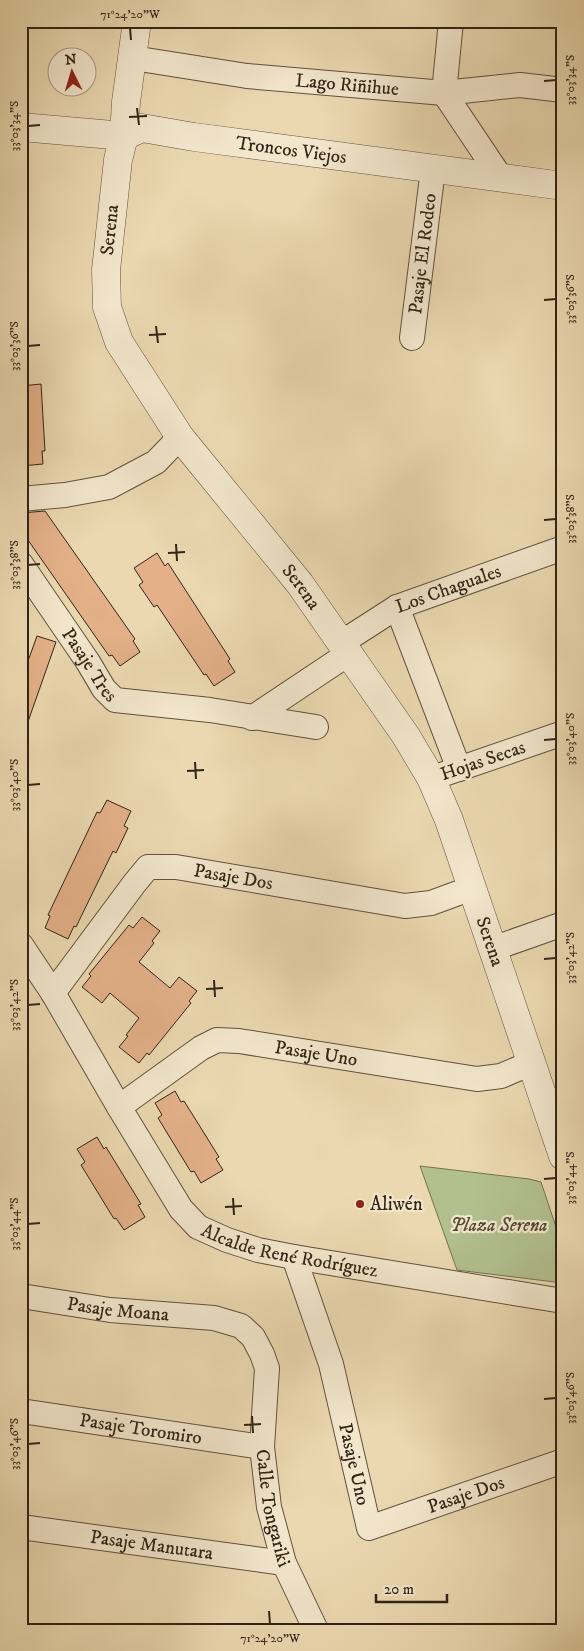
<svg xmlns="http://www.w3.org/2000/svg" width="584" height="1651" viewBox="0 0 584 1651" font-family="'IM FELL DW Pica',serif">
  <rect width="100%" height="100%" fill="#ebd8b0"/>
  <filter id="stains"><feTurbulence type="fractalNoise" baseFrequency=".004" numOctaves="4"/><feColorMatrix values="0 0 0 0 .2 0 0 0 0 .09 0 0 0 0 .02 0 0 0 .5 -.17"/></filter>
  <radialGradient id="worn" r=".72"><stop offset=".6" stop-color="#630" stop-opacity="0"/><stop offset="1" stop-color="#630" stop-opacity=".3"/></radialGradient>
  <path fill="#b2c08f" stroke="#727253" d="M 420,1166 L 529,1179 L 541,1182 L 563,1248 L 563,1283 L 457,1270 Z"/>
  <path fill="#e3b088" stroke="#322417" d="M 41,384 L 45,451 L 42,451 L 43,464 L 21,466 L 21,386 Z
    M 45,511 L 135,639 L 133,641 L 140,652 L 120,666 L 112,655 L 109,656 L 21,530 L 21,513 Z
    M 157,553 L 165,566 L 168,563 L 230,659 L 228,661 L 235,672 L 214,686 L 206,674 L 204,675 L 157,605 L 154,607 L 139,585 L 143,582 L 134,568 Z
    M 37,636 L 56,642 L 24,733 L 21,733 L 21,659 L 28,661 Z
    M 107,800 L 131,811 L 124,826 L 128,828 L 116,853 L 113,851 L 76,927 L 74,926 L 68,939 L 45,928 L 50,916 L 48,915 L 97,812 L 100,813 Z
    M 142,917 L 160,931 L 152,941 L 154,943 L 139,962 L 170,988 L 179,977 L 197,991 L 189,1001 L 191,1003 L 149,1055 L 147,1053 L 139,1063 L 119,1047 L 128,1036 L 126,1035 L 139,1018 L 110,993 L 102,1003 L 82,987 L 91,976 L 89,974 L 129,925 L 133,928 Z
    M 175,1091 L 181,1102 L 184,1101 L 219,1157 L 216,1159 L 223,1170 L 201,1183 L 194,1171 L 191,1172 L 158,1118 L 162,1115 L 155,1103 Z
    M 97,1137 L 104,1149 L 106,1147 L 141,1204 L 138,1205 L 145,1217 L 124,1230 L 116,1218 L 114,1219 L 81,1165 L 85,1162 L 77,1149 Z"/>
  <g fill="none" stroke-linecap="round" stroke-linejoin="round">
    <defs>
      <g id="minor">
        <path d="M 451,21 L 444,93 L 501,178"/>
        <path id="s1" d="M 133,58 L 247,76 L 444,93 L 520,85 L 563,90"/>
        <path id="s2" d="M 412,338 L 433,169"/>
        <path d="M 21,499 L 65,495 L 109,487 L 156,462 L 180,437"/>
        <path id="s3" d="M 21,564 L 88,662 L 104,689 L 115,700 L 210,710 L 316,727"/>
        <path d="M 397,607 L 459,769"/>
        <path id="s4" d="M 341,643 L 397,607 L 563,548"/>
        <path d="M 252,718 L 348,654"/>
        <path d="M 444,774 L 563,733"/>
        <path id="s5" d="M 21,945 L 53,993 L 119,1107 L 181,1209 L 198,1227 L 227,1240 L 258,1250 L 294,1257 L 563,1301"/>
        <path d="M 492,949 L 563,924"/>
        <path id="s6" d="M 53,993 L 134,884 L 148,867 L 176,867 L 405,906 L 431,903 L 472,888"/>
        <path id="s7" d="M 119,1107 L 201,1048 L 217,1040 L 239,1041 L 477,1079 L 501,1076 L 531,1063"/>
        <path id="s8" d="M 294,1257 L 331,1364 L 369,1528 L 563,1461"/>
        <path id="s9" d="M 21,1296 L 110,1310 L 214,1318 L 241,1326 L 253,1337 L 262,1354 L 267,1368 L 262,1447 L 269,1507 L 284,1563 L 316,1630"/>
        <path id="s10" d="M 21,1411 L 262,1447"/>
        <path id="s11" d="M 21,1527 L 284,1563"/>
      </g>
      <g id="tertiary">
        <path id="s12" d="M 137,21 L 126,102 L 124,136 L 118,160 L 106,270 L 107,307 L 119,342 L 180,437 L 300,584 L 406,736 L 431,778 L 449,820 L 563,1156"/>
        <path id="s13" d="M 21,127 L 124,136 L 142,128 L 194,137 L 563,186"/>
      </g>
    </defs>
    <use href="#minor" stroke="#60513d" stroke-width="26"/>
    <use href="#tertiary" stroke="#60513d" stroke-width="29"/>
    <use href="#minor" stroke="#f2e6cc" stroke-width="24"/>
    <use href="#tertiary" stroke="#f2e6cc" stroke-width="28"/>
  </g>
  <path fill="none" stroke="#322417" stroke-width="2" d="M 130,28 L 131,40M 544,81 L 556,80M 137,108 L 139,125M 129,117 L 147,116M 28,126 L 40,125M 544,300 L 556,299M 156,326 L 158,343M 149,335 L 166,334M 28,346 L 40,345M 544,520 L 556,519M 176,544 L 177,561M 168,553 L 185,552M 28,565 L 40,564M 544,740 L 556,739M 195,762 L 196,779M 187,771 L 204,770M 28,785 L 40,784M 544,959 L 556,958M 214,980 L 215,997M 206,989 L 223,988M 28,1005 L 40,1004M 544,1179 L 556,1178M 233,1198 L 234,1215M 225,1207 L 242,1206M 28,1224 L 40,1223M 544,1399 L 556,1398M 252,1416 L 253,1433M 244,1425 L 261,1424M 28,1444 L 40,1443M 269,1611 L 270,1624"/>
  <circle fill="#8f2418" stroke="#f2e6cc" stroke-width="2" cx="360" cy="1204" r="5"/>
  <g text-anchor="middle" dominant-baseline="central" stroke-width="4.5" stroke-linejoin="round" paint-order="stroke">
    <g font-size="19" fill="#322417" stroke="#f2e6cc">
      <text stroke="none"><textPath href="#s1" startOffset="216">Lago Riñihue</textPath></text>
      <text stroke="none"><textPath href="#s13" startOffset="274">Troncos Viejos</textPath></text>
      <text transform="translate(110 230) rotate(-84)">Serena</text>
      <text stroke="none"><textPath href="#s2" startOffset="85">Pasaje El Rodeo</textPath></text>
      <text stroke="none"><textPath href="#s12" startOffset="631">Serena</textPath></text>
      <text stroke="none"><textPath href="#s4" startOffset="121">Los Chaguales</textPath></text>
      <text stroke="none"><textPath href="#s3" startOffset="122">Pasaje Tres</textPath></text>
      <text transform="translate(483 761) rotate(-19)">Hojas Secas</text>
      <text stroke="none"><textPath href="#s6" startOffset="244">Pasaje Dos</textPath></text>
      <text stroke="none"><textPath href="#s12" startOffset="1036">Serena</textPath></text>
      <text stroke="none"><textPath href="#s7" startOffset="219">Pasaje Uno</textPath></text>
      <text stroke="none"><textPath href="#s5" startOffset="429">Alcalde René Rodríguez</textPath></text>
      <text stroke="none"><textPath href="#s9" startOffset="98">Pasaje Moana</textPath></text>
      <text stroke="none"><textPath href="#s10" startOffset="121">Pasaje Toromiro</textPath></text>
      <text stroke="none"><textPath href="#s8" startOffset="216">Pasaje Uno</textPath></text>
      <text stroke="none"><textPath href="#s8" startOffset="384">Pasaje Dos</textPath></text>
      <text stroke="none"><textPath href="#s9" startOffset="414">Calle Tongariki</textPath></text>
      <text stroke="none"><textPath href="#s11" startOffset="132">Pasaje Manutara</textPath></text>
    </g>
    <g font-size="19" fill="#322417" stroke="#f2e6cc" text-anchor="start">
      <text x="370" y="1204">Aliwén</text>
    </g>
    <g font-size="19" font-style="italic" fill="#524b35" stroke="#f2e6cc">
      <text x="499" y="1225">Plaza Serena</text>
    </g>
  </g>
  <rect width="584" height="1651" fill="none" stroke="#ebd8b0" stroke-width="55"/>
  <g transform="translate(72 72) rotate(355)"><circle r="24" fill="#f2e6cc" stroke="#a59884"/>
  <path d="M0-4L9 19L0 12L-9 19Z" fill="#8f2418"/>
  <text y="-8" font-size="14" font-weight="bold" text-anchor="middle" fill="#322417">N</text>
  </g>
  <path d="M376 1594v8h71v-8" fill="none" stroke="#322417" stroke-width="2.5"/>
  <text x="384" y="1594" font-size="15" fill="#322417" stroke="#f2e6cc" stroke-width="4" paint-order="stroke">20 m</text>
  <rect x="28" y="28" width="528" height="1596" fill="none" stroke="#322417" stroke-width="2"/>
  <g font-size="12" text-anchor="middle" fill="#322417">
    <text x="130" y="18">71°24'20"W</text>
    <text transform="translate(570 80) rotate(-90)" y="4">33°03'34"S</text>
    <text transform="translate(14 126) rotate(-90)" y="4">33°03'34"S</text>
    <text transform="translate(570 299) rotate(-90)" y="4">33°03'36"S</text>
    <text transform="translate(14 346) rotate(-90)" y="4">33°03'36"S</text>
    <text transform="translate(570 519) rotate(-90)" y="4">33°03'38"S</text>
    <text transform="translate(14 565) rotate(-90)" y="4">33°03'38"S</text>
    <text transform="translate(570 739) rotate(-90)" y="4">33°03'40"S</text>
    <text transform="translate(14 785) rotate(-90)" y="4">33°03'40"S</text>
    <text transform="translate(570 958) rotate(-90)" y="4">33°03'42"S</text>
    <text transform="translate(14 1005) rotate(-90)" y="4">33°03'42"S</text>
    <text transform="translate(570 1178) rotate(-90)" y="4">33°03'44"S</text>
    <text transform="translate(14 1224) rotate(-90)" y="4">33°03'44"S</text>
    <text transform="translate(570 1398) rotate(-90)" y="4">33°03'46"S</text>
    <text transform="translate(14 1444) rotate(-90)" y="4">33°03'46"S</text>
    <text x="270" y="1642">71°24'20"W</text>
  </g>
  <rect width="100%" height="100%" filter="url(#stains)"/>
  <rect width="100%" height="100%" fill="url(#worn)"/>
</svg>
